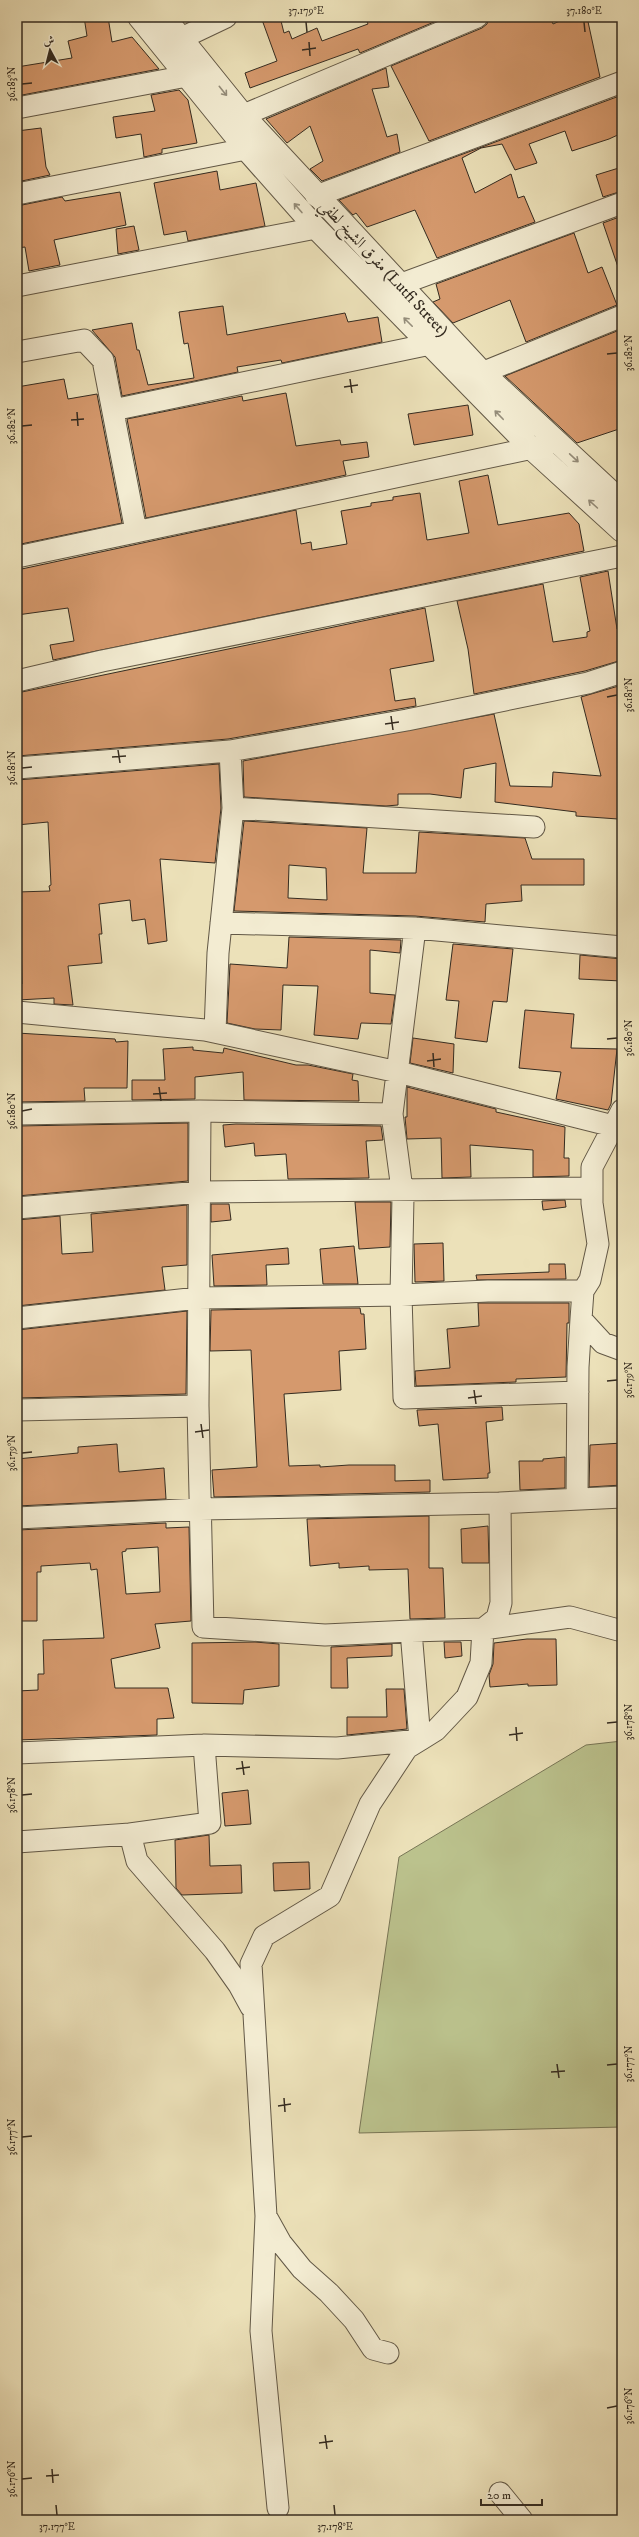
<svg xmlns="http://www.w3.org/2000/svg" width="639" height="2537" viewBox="0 0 639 2537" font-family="'IM FELL DW Pica',Amiri,serif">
  <rect width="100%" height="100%" fill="#ece1b9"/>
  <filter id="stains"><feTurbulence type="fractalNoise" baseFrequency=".005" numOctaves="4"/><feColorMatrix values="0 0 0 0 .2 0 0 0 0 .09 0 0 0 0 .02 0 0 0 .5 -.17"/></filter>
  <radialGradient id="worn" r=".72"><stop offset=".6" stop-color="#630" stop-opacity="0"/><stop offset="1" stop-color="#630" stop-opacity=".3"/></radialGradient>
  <path fill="#bbc28d" stroke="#787656" d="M 622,1741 L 622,2127 L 359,2133 L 399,1857 L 586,1745 Z"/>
  <path fill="#d5996d" stroke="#342b20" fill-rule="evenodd" d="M 84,17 L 108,17 L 112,42 L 132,37 L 159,69 L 17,96 L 17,67 L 72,58 L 68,41 L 87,36 Z
    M 261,17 L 280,17 L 284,33 L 289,31 L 292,39 L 317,28 L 322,41 L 368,24 L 365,17 L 446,17 L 360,53 L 358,49 L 250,88 L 245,73 L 277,61 Z
    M 489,17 L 550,17 L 553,24 L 569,17 L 587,17 L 600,77 L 429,141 L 391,66 L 482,28 L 487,24 Z
    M 386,68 L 389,87 L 372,89 L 387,137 L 397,134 L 400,152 L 322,181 L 310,169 L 323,161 L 310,126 L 287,143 L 266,119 Z
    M 179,90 L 188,100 L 197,143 L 162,149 L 162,153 L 144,157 L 141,134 L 116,138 L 113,117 L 155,111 L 151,95 Z
    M 622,95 L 622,133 L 609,139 L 572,151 L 565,131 L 529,144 L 537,163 L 515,170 L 502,144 L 481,148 L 462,158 L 475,193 L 511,174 L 518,198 L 524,196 L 535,222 L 437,258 L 415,210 L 367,227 L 356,213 L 353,215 L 339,200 Z
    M 41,128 L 46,167 L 50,175 L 17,182 L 17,131 Z
    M 622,167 L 622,191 L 603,197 L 596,175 Z
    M 217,171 L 220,190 L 256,183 L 265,226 L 188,241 L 186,231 L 164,235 L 154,183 Z
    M 120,192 L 126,225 L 54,240 L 60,265 L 29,271 L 25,247 L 17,248 L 17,206 L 62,197 L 65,201 Z
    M 622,216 L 622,270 L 619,270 L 603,223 Z
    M 134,226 L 139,250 L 118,254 L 116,229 Z
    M 574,233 L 588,273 L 602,267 L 617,305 L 526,342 L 510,300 L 453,323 L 433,302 L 440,299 L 436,284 Z
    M 223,306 L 227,335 L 345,313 L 348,322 L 378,317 L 382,342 L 282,363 L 281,360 L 237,367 L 238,372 L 122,396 L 115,357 L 92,330 L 132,323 L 137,350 L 139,350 L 148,385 L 194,378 L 188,343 L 184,344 L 179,312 Z
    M 622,329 L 622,428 L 577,443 L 505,376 Z
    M 64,379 L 68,399 L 97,394 L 122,523 L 21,544 L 17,507 L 17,387 Z
    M 286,393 L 296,446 L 340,440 L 341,445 L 367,442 L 369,457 L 343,461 L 346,475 L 146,518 L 127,419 L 242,396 L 243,401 Z
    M 468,405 L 473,435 L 414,445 L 408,414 Z
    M 488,475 L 498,525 L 569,513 L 579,524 L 584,551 L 53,660 L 50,645 L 74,641 L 68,608 L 17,615 L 17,570 L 296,510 L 301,544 L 311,542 L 312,550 L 347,544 L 341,511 L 371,506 L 371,503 L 393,500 L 393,497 L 420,493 L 427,540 L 469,533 L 459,481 Z
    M 608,571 L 617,629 L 622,628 L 622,660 L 585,671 L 474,694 L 468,649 L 457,601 L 543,584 L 553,642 L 587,637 L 587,632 L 590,631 L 580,577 Z
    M 425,608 L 434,661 L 390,669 L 395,701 L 415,698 L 416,706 L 228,739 L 17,756 L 17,693 Z
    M 622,685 L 622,796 L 620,796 L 618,819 L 576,816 L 576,812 L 495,802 L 496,763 L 464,769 L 461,798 L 430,794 L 398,794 L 398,805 L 386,806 L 244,797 L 243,761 L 494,714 L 510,786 L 552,787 L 553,772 L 601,776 L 581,697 Z
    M 219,764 L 221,808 L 215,863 L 160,859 L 167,941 L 148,944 L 145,919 L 132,921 L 130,900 L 99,904 L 102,934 L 99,934 L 102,963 L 68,966 L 73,1005 L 54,1004 L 54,998 L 18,1000 L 17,984 L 22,984 L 21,935 L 17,935 L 17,892 L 50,891 L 49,886 L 51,885 L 48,822 L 17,825 L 17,780 Z
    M 244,821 L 367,828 L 363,873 L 416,873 L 419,832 L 525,838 L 532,859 L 584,859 L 584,885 L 521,885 L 522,901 L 486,904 L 485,922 L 415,916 L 234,911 ZM 289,865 L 326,868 L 327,900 L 288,898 Z
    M 289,937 L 401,940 L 400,953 L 370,950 L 370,993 L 395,995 L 391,1024 L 361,1023 L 358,1039 L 314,1035 L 318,986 L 283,985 L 281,1030 L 255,1029 L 227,1023 L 230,964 L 287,968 Z
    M 453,944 L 513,949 L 507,1002 L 493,1001 L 487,1042 L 455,1038 L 459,1001 L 446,1000 Z
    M 580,955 L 622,959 L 622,981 L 579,979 Z
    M 525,1010 L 574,1014 L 571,1048 L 617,1049 L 611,1104 L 608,1110 L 556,1099 L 561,1072 L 519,1068 Z
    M 17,1033 L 115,1039 L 116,1042 L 128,1041 L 127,1088 L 84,1088 L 85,1101 L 17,1102 Z
    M 413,1038 L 454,1044 L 453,1073 L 410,1063 Z
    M 193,1047 L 193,1050 L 223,1053 L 224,1048 L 296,1065 L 308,1065 L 353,1074 L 352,1080 L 358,1081 L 359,1101 L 244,1100 L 243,1072 L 195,1077 L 195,1099 L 132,1100 L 132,1080 L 165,1080 L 163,1049 Z
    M 407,1087 L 496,1109 L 496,1112 L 565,1127 L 564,1158 L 569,1158 L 569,1176 L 533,1177 L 533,1150 L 470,1145 L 471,1177 L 442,1178 L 441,1138 L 407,1139 L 405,1117 L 407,1117 Z
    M 188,1123 L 188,1181 L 17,1196 L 17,1126 Z
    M 236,1124 L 381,1126 L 383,1140 L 366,1141 L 369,1178 L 288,1179 L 286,1154 L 255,1156 L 254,1143 L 225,1147 L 223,1125 Z
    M 565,1200 L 566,1207 L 543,1210 L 542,1201 Z
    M 355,1202 L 391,1202 L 390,1247 L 359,1249 Z
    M 211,1204 L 229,1204 L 231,1220 L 211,1222 Z
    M 187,1205 L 187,1265 L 162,1267 L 165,1290 L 17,1306 L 17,1220 L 60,1216 L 62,1254 L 93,1252 L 91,1214 Z
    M 443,1243 L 444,1281 L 415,1282 L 414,1244 Z
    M 354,1246 L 358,1284 L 323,1284 L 320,1249 Z
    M 288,1248 L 289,1264 L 266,1265 L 267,1285 L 214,1286 L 212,1255 Z
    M 549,1264 L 565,1264 L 566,1279 L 477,1280 L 476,1275 L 549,1272 Z
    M 478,1303 L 569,1303 L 569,1323 L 567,1323 L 566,1377 L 516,1379 L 516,1382 L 416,1386 L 415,1371 L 450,1368 L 447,1329 L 479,1326 Z
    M 320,1308 L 360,1308 L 361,1314 L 364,1314 L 366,1349 L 339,1351 L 341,1390 L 284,1394 L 289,1466 L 320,1465 L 320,1467 L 349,1465 L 395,1465 L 395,1481 L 430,1480 L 430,1492 L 214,1497 L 212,1470 L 257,1467 L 251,1350 L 210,1351 L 211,1310 Z
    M 187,1311 L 186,1394 L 17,1398 L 17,1330 Z
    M 502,1407 L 503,1420 L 486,1422 L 490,1473 L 488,1473 L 488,1478 L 443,1480 L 438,1424 L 419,1426 L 417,1410 Z
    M 622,1443 L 622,1485 L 589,1487 L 590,1445 Z
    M 117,1444 L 119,1472 L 164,1468 L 166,1499 L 17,1506 L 17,1459 L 78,1453 L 78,1447 Z
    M 565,1457 L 565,1488 L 520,1490 L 519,1461 L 543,1461 L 543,1459 Z
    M 429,1516 L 429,1568 L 443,1568 L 445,1618 L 410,1619 L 408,1569 L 369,1570 L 369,1566 L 339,1568 L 339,1563 L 310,1566 L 307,1519 Z
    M 166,1523 L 166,1528 L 189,1527 L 191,1621 L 155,1624 L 160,1648 L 111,1659 L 115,1688 L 168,1688 L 174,1718 L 157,1719 L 157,1735 L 17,1740 L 17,1691 L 38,1690 L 38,1674 L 44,1674 L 43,1640 L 104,1638 L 97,1569 L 91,1570 L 90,1563 L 41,1566 L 41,1572 L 37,1572 L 37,1621 L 17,1621 L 17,1547 L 21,1547 L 18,1530 ZM 158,1547 L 160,1592 L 126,1594 L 122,1552 L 126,1551 L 126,1549 Z
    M 488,1526 L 489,1563 L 462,1563 L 461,1529 Z
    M 527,1639 L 556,1639 L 557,1685 L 528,1686 L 528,1684 L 490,1687 L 489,1675 L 493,1664 L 494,1643 Z
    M 255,1642 L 279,1644 L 279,1686 L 244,1690 L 243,1704 L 192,1703 L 192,1643 Z
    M 444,1642 L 461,1642 L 462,1656 L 445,1658 Z
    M 392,1644 L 392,1656 L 347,1658 L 348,1688 L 331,1688 L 331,1647 Z
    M 386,1689 L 404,1689 L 407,1729 L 347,1735 L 347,1717 L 387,1717 Z
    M 248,1790 L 251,1824 L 225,1826 L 222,1793 Z
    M 209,1835 L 210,1866 L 241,1865 L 242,1893 L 182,1895 L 176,1888 L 175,1840 Z
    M 309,1862 L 310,1889 L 274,1891 L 273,1863 Z"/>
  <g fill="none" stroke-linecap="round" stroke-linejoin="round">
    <defs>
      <path id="minor" d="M 165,46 L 226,17
        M 17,108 L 203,73
        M 227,122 L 477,17
        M 17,194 L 246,149
        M 316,196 L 622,82
        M 17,286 L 316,228
        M 385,290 L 622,203
        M 17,352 L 84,340 L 103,360 L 136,531
        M 467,379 L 622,316
        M 113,410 L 445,341
        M 17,557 L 547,445
        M 17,681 L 102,661 L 622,556
        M 17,768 L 230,751 L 407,720 L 588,683 L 622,672
        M 233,808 L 534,827
        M 221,923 L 415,928 L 622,947
        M 415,928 L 392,1114 L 403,1197 L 401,1295 L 404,1398 L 578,1392
        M 17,1012 L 205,1030 L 398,1072 L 613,1126
        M 215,1032 L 218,953 L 233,808 L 230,751
        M 622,1110 L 592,1167 L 592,1203 L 598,1244 L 590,1280 L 583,1291 L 581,1319 L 603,1343 L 622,1350
        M 200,1111 L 198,1406 L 203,1627 L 325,1635 L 411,1631 L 420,1740 L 407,1748 L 370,1804 L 330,1896 L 264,1936 L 251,1964 L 266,2216 L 261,2331 L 278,2508
        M 17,1114 L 200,1111 L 392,1114
        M 17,1208 L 200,1192 L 592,1188
        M 17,1318 L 198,1298 L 401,1295 L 488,1291 L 583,1291
        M 17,1410 L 198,1406
        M 577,1499 L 578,1367 L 581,1319
        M 17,1518 L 200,1509 L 500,1503
        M 411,1631 L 483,1629 L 570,1617 L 622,1631
        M 17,1753 L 204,1745 L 337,1748 L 420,1740 L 436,1730 L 467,1697 L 481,1663 L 483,1629 L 497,1618 L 501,1603 L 500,1503 L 622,1497
        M 130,1834 L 210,1823 L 204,1745
        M 17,1842 L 130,1834 L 137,1861 L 215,1951 L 239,1985 L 251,2007
        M 266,2216 L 281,2243 L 302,2269 L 329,2293 L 354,2320 L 373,2349 L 388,2353
        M 500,2493 L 522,2520"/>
      <path id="tertiary" d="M 139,17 L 246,149 L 316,228 L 532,449 L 622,531
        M 164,17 L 243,115 L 481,371 L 622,502"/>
    </defs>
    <use href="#minor" stroke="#625846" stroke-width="23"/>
    <use href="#tertiary" stroke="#625846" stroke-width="24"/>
    <use href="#minor" stroke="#f3ecd2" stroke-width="21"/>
    <use href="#tertiary" stroke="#f3ecd2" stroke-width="22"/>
  </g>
  <defs><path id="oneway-shaft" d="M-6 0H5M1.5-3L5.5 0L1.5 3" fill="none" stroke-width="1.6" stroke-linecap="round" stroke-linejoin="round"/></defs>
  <g stroke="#948c79">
    <use href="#oneway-shaft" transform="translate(223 91) rotate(51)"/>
    <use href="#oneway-shaft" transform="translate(298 208) rotate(-131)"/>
    <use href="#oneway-shaft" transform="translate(408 322) rotate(-135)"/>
    <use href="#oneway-shaft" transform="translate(499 415) rotate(-134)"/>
    <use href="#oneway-shaft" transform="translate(574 458) rotate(43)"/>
    <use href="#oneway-shaft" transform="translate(593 504) rotate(-138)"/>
  </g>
  <path fill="none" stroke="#342b20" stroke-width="1.5" d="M 306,22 L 307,32M 584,22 L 585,32M 309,42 L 310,56M 302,50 L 316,48M 22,84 L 32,83M 607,354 L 617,353M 350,379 L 352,393M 344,387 L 358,385M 77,412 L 78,426M 71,420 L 84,419M 22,426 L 32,425M 607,697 L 617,695M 391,716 L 393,730M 385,724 L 399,722M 118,750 L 120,763M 112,757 L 126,756M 22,768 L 32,767M 607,1039 L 617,1038M 433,1053 L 434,1067M 427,1061 L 441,1059M 159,1087 L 161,1101M 153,1094 L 167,1093M 22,1111 L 32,1109M 607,1381 L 617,1380M 474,1390 L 476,1404M 468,1398 L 482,1396M 201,1424 L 203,1438M 195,1432 L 209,1430M 22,1453 L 32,1452M 607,1723 L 617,1722M 516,1727 L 517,1741M 509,1735 L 523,1733M 242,1761 L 244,1775M 236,1769 L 250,1767M 22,1795 L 32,1794M 557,2064 L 559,2078M 607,2065 L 617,2064M 551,2072 L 565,2071M 284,2098 L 285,2112M 278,2106 L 291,2104M 22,2137 L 32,2136M 607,2408 L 617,2406M 325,2435 L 327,2449M 319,2443 L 333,2441M 52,2469 L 53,2483M 46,2476 L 59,2475M 22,2479 L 32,2478M 56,2505 L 57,2515M 334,2505 L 335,2515"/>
  <g text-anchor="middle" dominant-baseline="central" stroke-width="3.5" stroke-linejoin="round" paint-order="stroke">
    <g font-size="16" fill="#342b20" stroke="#f3ecd2">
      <text transform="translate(384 268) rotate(47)">مفرق الشيخ لطفي (Lutfi Street)</text>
    </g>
  </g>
  <rect width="639" height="2537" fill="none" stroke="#ece1b9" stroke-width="44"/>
  <g transform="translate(50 50) rotate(353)" stroke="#f3ecd2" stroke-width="3" paint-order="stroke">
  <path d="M0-3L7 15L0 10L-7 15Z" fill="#342b20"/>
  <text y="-6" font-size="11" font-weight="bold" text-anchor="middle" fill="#342b20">ش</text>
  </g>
  <path d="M481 2499v6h61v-6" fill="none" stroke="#342b20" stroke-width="2"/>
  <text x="487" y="2499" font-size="12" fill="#342b20" stroke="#f3ecd2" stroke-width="3" paint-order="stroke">20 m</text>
  <rect x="22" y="22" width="595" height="2493" fill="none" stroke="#342b20" stroke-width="1.5"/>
  <g font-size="10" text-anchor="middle" fill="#342b20">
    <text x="306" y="14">37.179°E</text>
    <text x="584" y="14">37.180°E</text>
    <text transform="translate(11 84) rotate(-90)" y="4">36.183°N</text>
    <text transform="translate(628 353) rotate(-90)" y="4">36.182°N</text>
    <text transform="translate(11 426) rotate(-90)" y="4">36.182°N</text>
    <text transform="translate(628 695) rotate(-90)" y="4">36.181°N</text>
    <text transform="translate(11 768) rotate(-90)" y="4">36.181°N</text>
    <text transform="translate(628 1038) rotate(-90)" y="4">36.180°N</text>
    <text transform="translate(11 1111) rotate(-90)" y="4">36.180°N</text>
    <text transform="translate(628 1380) rotate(-90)" y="4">36.179°N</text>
    <text transform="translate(11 1453) rotate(-90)" y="4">36.179°N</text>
    <text transform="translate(628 1722) rotate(-90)" y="4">36.178°N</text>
    <text transform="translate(11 1795) rotate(-90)" y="4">36.178°N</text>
    <text transform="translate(628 2064) rotate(-90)" y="4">36.177°N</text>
    <text transform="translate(11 2137) rotate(-90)" y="4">36.177°N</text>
    <text transform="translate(628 2406) rotate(-90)" y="4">36.176°N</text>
    <text transform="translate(11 2479) rotate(-90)" y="4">36.176°N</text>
    <text x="57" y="2530">37.177°E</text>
    <text x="335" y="2530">37.178°E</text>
  </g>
  <rect width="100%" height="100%" filter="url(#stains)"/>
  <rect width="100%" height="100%" fill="url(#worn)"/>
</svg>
